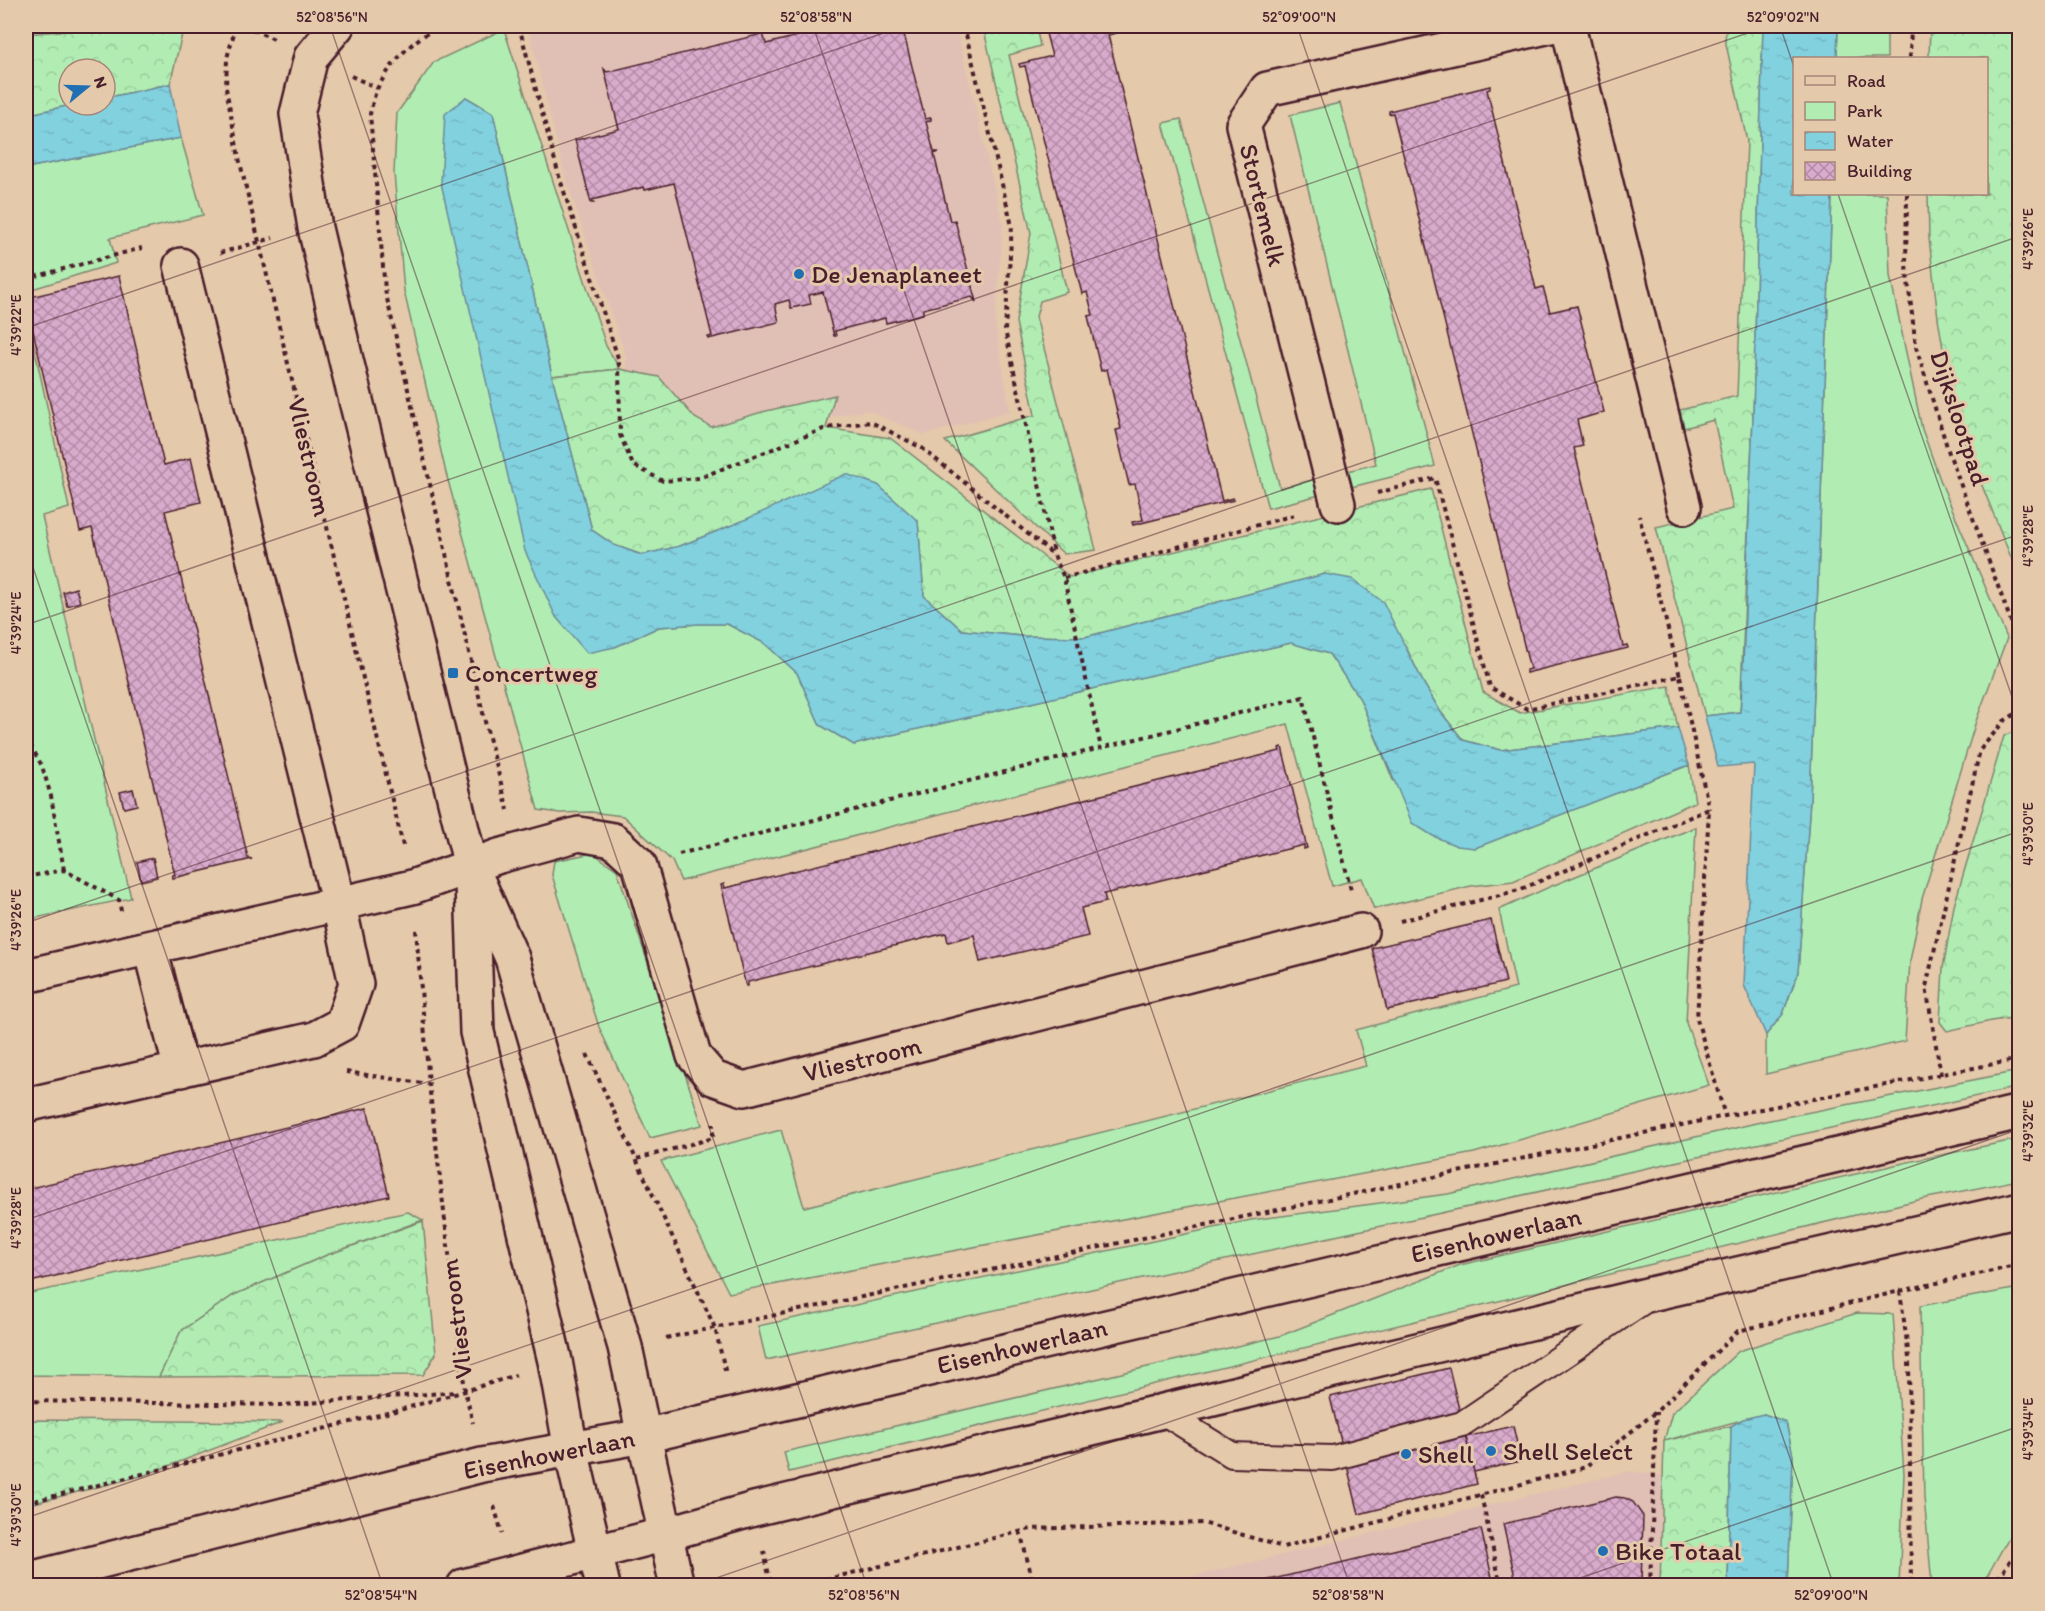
<svg xmlns="http://www.w3.org/2000/svg" width="2045" height="1611" viewBox="0 0 2045 1611" font-family="Itim,sans-serif">
  <defs>
    <pattern id="forest-crowns" width="20" height="18" patternUnits="userSpaceOnUse" patternTransform="scale(1.5)"><rect width="20" height="18" fill="#b1edb3"/><path d="M2 6a3 3 0 1 1 6 0M12 15a3 3 0 1 1 6 0" fill="none" stroke="#9acb9a"/></pattern>
    <pattern id="water-ripples" width="26" height="14" patternUnits="userSpaceOnUse" patternTransform="scale(1.5)"><rect width="26" height="14" fill="#82d1df"/><path d="M2 4q2-2 4 0t4 0M15 11q2-2 4 0t4 0" fill="none" stroke="#72b3c0"/></pattern>
    <pattern id="building-cross-hatch" width="8" height="8" patternUnits="userSpaceOnUse" patternTransform="scale(1.5)"><rect width="8" height="8" fill="#d8aacb"/><path d="M0 0l8 8M0 8l8-8" fill="none" stroke="#b18aa5"/></pattern>
  </defs>
  <rect width="100%" height="100%" fill="#e4c9ab"/>
  <filter id="ink" filterUnits="userSpaceOnUse"><feTurbulence type="fractalNoise" baseFrequency=".0167" numOctaves="2"/><feDisplacementMap in="SourceGraphic" scale="12" xChannelSelector="R" yChannelSelector="G"/><feConvolveMatrix kernelMatrix="1 2 1 2 8 2 1 2 1" color-interpolation-filters="sRGB"/></filter>
  <g filter="url(#ink)">
    <path fill="#e0c0b5" d="M 528,26 L 956,26 L 1003,224 L 995,323 L 1010,411 L 924,435 L 868,410 L 812,420 L 740,452 L 627,391 L 626,356 L 566,180 Z
      M 1631,1471 L 1663,1476 L 1660,1585 L 1152,1586 Z"/>
    <path fill="#b1edb3" stroke="#7e866f" stroke-width="1.5" d="M 1838,26 L 1887,26 L 1887,58 L 1837,58 Z
      M 504,29 L 606,346 L 620,369 L 552,376 L 493,113 L 466,97 L 615,647 L 659,627 L 698,624 L 727,624 L 764,643 L 797,673 L 820,725 L 854,745 L 883,737 L 1291,643 L 1329,654 L 1360,699 L 1393,780 L 1475,848 L 1689,765 L 1695,802 L 1513,881 L 1471,886 L 1374,909 L 1362,878 L 1332,886 L 1288,724 L 681,881 L 672,861 L 623,816 L 591,812 L 560,813 L 538,810 L 446,473 L 404,291 L 394,173 L 397,113 L 434,62 Z
      M 1340,103 L 1435,466 L 1268,508 L 1163,123 L 1181,119 L 1280,488 L 1376,464 L 1290,115 Z
      M 181,138 L 203,215 L 110,238 L 116,263 L 26,291 L 26,168 Z
      M 1832,194 L 1887,194 L 1890,276 L 1922,429 L 1942,485 L 2007,638 L 1976,721 L 1922,899 L 1910,961 L 1905,1041 L 1766,1074 L 1766,1035 L 1783,1014 L 1798,972 L 1810,800 Z
      M 26,309 L 69,508 L 42,516 L 131,898 L 26,920 Z
      M 1696,827 L 1686,1023 L 1709,1085 L 1474,1153 L 729,1293 L 661,1161 L 781,1130 L 804,1207 L 1366,1066 L 1356,1030 L 1516,988 L 1499,910 L 1547,888 Z
      M 593,853 L 617,870 L 702,1125 L 650,1138 L 599,1027 L 552,875 L 554,861 Z
      M 2019,1071 L 2019,1087 L 766,1360 L 758,1326 L 1251,1220 L 1448,1194 L 1765,1121 Z
      M 2019,1139 L 2019,1180 L 1922,1199 L 789,1472 L 784,1452 L 1280,1336 L 1460,1265 L 1908,1162 Z
      M 408,1212 L 423,1220 L 327,1255 L 234,1295 L 181,1331 L 159,1377 L 26,1375 L 26,1294 Z
      M 2019,1288 L 2019,1519 L 1982,1585 L 1932,1585 L 1924,1497 L 1920,1306 Z
      M 1857,1313 L 1893,1314 L 1904,1474 L 1899,1585 L 1788,1585 L 1793,1456 L 1786,1422 L 1764,1414 L 1664,1441 L 1672,1413 L 1739,1351 Z"/>
    <path fill="url(#forest-crowns)" stroke="#7e866f" stroke-width="1.5" d="M 117,26 L 184,26 L 170,84 L 105,98 L 105,69 L 69,69 L 69,105 L 71,105 L 26,115 L 26,34 Z
      M 983,26 L 1036,26 L 1040,46 L 1009,55 L 1067,292 L 1040,301 L 1036,317 L 1096,550 L 1064,554 L 945,441 L 1035,415 L 1016,322 L 1031,233 Z
      M 1727,26 L 1763,26 L 1753,417 L 1740,712 L 1705,716 L 1656,527 L 1733,509 L 1714,420 L 1684,428 L 1680,410 L 1737,396 L 1747,141 L 1725,39 Z
      M 1930,26 L 2019,26 L 2019,577 L 1960,431 L 1947,372 L 1938,318 L 1929,238 L 1928,194 L 1986,194 L 1986,58 L 1929,58 Z
      M 620,369 L 659,377 L 695,418 L 711,427 L 762,412 L 835,395 L 826,428 L 890,438 L 1070,577 L 1431,489 L 1483,692 L 1520,713 L 1669,686 L 1678,728 L 1500,750 L 1463,740 L 1440,711 L 1424,684 L 1405,645 L 1325,574 L 1085,637 L 1021,636 L 962,630 L 924,596 L 918,521 L 740,522 L 680,546 L 642,555 L 614,545 L 592,530 L 552,376 Z
      M 2019,729 L 2019,1017 L 1991,1021 L 1947,1031 L 1940,1022 L 1943,968 L 1954,906 L 2004,736 Z
      M 423,1221 L 436,1354 L 423,1375 L 159,1377 L 181,1331 L 234,1295 L 327,1255 Z
      M 26,1420 L 283,1422 L 145,1475 L 26,1505 Z
      M 1731,1426 L 1728,1585 L 1660,1586 L 1664,1441 Z"/>
    <path fill="url(#water-ripples)" stroke="#6c8a97" stroke-width="1.5" d="M 1763,26 L 1838,26 L 1837,58 L 1794,58 L 1794,194 L 1832,194 L 1810,800 L 1798,972 L 1783,1014 L 1766,1035 L 1744,985 L 1754,764 L 1718,767 L 1705,716 L 1740,712 L 1742,690 L 1753,417 Z
      M 170,84 L 181,138 L 26,168 L 26,115 L 71,105 L 105,105 L 105,98 Z
      M 466,97 L 493,113 L 552,376 L 592,530 L 614,545 L 642,555 L 680,546 L 740,522 L 846,474 L 878,485 L 918,521 L 924,596 L 962,630 L 1021,636 L 1085,637 L 1325,574 L 1352,579 L 1383,602 L 1424,684 L 1440,711 L 1463,740 L 1500,750 L 1678,728 L 1689,765 L 1475,848 L 1457,846 L 1433,836 L 1412,823 L 1360,699 L 1329,654 L 1291,643 L 883,737 L 854,745 L 820,725 L 797,673 L 764,643 L 727,624 L 698,624 L 659,627 L 615,647 L 587,653 L 556,617 L 525,551 L 441,183 L 445,114 Z
      M 1764,1414 L 1786,1422 L 1793,1456 L 1788,1585 L 1728,1585 L 1731,1426 L 1743,1419 Z"/>
    <path fill="url(#building-cross-hatch)" stroke="#4a1f2b" stroke-width="1.5" d="M 830,26 L 902,26 L 925,119 L 931,118 L 931,120 L 926,122 L 934,152 L 939,152 L 934,154 L 950,221 L 955,220 L 976,302 L 972,297 L 923,309 L 923,314 L 886,323 L 885,318 L 835,331 L 836,336 L 834,336 L 823,292 L 809,295 L 811,304 L 791,308 L 789,300 L 775,304 L 779,322 L 708,339 L 708,337 L 712,336 L 674,183 L 645,190 L 644,187 L 592,200 L 594,203 L 591,203 L 575,140 L 619,129 L 604,69 L 607,72 L 762,34 L 762,30 L 766,44 L 830,28 Z
      M 1044,26 L 1146,26 L 1108,35 L 1222,501 L 1233,498 L 1234,500 L 1133,525 L 1132,522 L 1143,520 L 1135,484 L 1129,485 L 1116,430 L 1121,429 L 1107,369 L 1101,371 L 1088,316 L 1093,315 L 1087,292 L 1082,294 L 1025,66 L 1020,67 L 1019,64 L 1052,56 Z
      M 1490,86 L 1490,89 L 1487,90 L 1536,289 L 1543,287 L 1550,312 L 1577,306 L 1604,412 L 1577,420 L 1583,446 L 1574,448 L 1623,646 L 1627,645 L 1628,648 L 1526,673 L 1526,670 L 1530,669 L 1393,113 L 1389,114 L 1389,111 Z
      M 119,276 L 164,465 L 191,458 L 201,502 L 165,511 L 248,858 L 252,859 L 173,878 L 172,875 L 175,875 L 92,528 L 80,531 L 26,301 L 26,298 Z
      M 76,588 L 80,602 L 67,606 L 63,592 Z
      M 1282,747 L 1307,848 L 1304,849 L 1304,845 L 1104,894 L 1106,902 L 1081,908 L 1088,936 L 980,962 L 974,935 L 948,942 L 946,933 L 748,982 L 748,986 L 746,986 L 721,885 L 724,884 L 725,888 L 1280,751 L 1279,748 Z
      M 133,789 L 137,805 L 124,808 L 120,792 Z
      M 153,858 L 157,877 L 141,881 L 137,862 Z
      M 1491,920 L 1506,982 L 1387,1010 L 1372,948 Z
      M 367,1108 L 389,1196 L 26,1283 L 26,1189 Z
      M 1449,1368 L 1477,1484 L 1359,1514 L 1330,1397 Z
      M 1513,1426 L 1521,1461 L 1474,1472 L 1466,1437 Z
      M 1616,1497 L 1625,1498 L 1633,1502 L 1643,1516 L 1641,1586 L 1517,1586 L 1503,1524 Z
      M 1481,1529 L 1494,1586 L 1244,1586 Z"/>
    <g fill="none" stroke-linecap="round" stroke-linejoin="round">
      <defs>
        <path id="service" d="M 1161,1411 L 1232,1455 L 1333,1458 L 1462,1424 L 1644,1301"/>
        <path id="minor" d="M 337,26 L 311,57 L 297,114 L 315,228 L 346,360 L 471,866 L 512,958 L 625,1347 L 644,1436
          M 1568,26 L 1684,507
          M 1338,504 L 1243,125 L 1267,89 L 1551,26
          M 472,882 L 477,1032 L 555,1361 L 571,1450
          M 150,948 L 181,1070
          M 26,976 L 412,887 L 499,856 L 579,834 L 613,840 L 639,864 L 694,1056 L 713,1078 L 744,1089 L 1361,931
          M 26,1105 L 314,1039 L 342,1024 L 356,984 L 339,905 L 181,265"/>
        <path id="tertiary" d="M 644,1436 L 677,1586
          M 571,1450 L 603,1586"/>
        <path id="primary" d="M 26,1580 L 482,1465 L 644,1436 L 2020,1112
          M 464,1586 L 666,1534 L 754,1509 L 1655,1293 L 2020,1209"/>
      </defs>
      <use href="#service" stroke="#4a1f2b" stroke-width="28"/>
      <use href="#minor" stroke="#4a1f2b" stroke-width="38"/>
      <use href="#tertiary" stroke="#4a1f2b" stroke-width="38"/>
      <use href="#primary" stroke="#4a1f2b" stroke-width="38"/>
      <path stroke="#4a1f2b" stroke-width="4" stroke-dasharray="4.5 4.5" stroke-linecap="butt" d="M 236,26 L 227,58 L 226,88 L 239,158 L 403,846
        M 245,26 L 274,39
        M 444,26 C 415,35 393,61 378,87 C 374,95 372,106 370,114 L 385,290 L 486,726 L 508,810
        M 519,26 L 559,176 L 619,361 L 620,435 L 633,465 L 663,481 L 699,478 L 826,428 L 871,422 L 922,448 L 1054,555 L 1064,578 L 1101,748
        M 964,26 L 1012,226 L 1005,330 L 1054,553
        M 26,30 L 60,26
        M 1910,58 L 1911,26
        M 351,76 L 377,88
        M 1907,194 L 1906,265 L 1916,347 L 1949,453 L 2020,646
        M 220,253 L 273,238
        M 26,279 L 142,248
        M 1377,493 L 1435,478 L 1490,687 L 1527,709 L 1680,676 L 1639,516
        M 1064,578 L 1298,514
        M 26,589 C 40,611 33,630 26,653
        M 1680,676 L 1709,809
        M 26,737 L 42,766 L 51,796 L 64,870
        M 679,854 L 1303,697 L 1351,890
        M 26,877 L 64,870 L 119,900 L 121,911
        M 1400,921 L 1519,890 L 1709,809 L 1697,1019 L 1725,1116
        M 416,930 L 429,1084 L 465,1391 L 473,1423
        M 587,1054 L 715,1328 L 726,1374
        M 346,1072 L 429,1084
        M 1941,1075 L 1926,987 L 1980,750 L 2004,721 L 2020,711
        M 637,1159 L 713,1138 L 713,1124
        M 1900,1291 L 1909,1358 L 1911,1586
        M 666,1338 L 1725,1116 L 2020,1059
        M 26,1401 L 282,1405 L 456,1392
        M 1481,1495 L 1501,1586
        M 26,1503 L 403,1409 L 465,1391 L 516,1375
        M 494,1506 L 502,1533
        M 1020,1531 L 1034,1586
        M 764,1551 L 771,1586
        M 799,1586 L 1031,1529 L 1203,1523 L 1283,1547 L 1586,1467 L 1656,1412 L 1738,1331 L 1900,1291 L 2020,1265
        M 1650,1586 L 1656,1412
        M 1993,1586 L 2020,1546"/>
      <use href="#service" stroke="#e4c9ab" stroke-width="24"/>
      <use href="#minor" stroke="#e4c9ab" stroke-width="33"/>
      <use href="#tertiary" stroke="#e4c9ab" stroke-width="33"/>
      <use href="#primary" stroke="#e4c9ab" stroke-width="33"/>
    </g>
  </g>
  <path fill="none" stroke="#4a1f2b" stroke-width="1.5" stroke-opacity="0.45" d="M 330,26 L 867,1586M 813,26 L 1350,1586M 1297,26 L 1834,1586M 1780,26 L 1794,67M 26,30 L 40,26M 1838,194 L 2020,720M 26,328 L 904,26M 26,547 L 383,1586M 26,625 L 1768,26M 26,923 L 2020,236M 26,1220 L 2020,534M 26,1518 L 2020,831M 693,1586 L 2020,1129M 1557,1586 L 2020,1426"/>
  <g fill="#1f6fb2" stroke="#e4c9ab" stroke-width="2">
    <circle cx="799" cy="274" r="6"/>
    <rect x="447" y="667" width="12" height="12" rx="3"/>
    <circle cx="1491" cy="1451" r="6"/>
    <circle cx="1406" cy="1454" r="6"/>
    <circle cx="1603" cy="1551" r="6"/>
  </g>
  <g text-anchor="middle" dominant-baseline="central" stroke-width="6" stroke-linejoin="round" paint-order="stroke">
    <g font-size="26" fill="#4a1f2b" stroke="#e4c9ab">
      <text transform="translate(1263 205) rotate(76)">Stortemelk</text>
      <text transform="translate(1960 418) rotate(72)">Dijkslootpad</text>
      <text transform="translate(310 457) rotate(77)">Vliestroom</text>
      <text transform="translate(862 1059) rotate(-14)">Vliestroom</text>
      <text transform="translate(1496 1235) rotate(-13)">Eisenhowerlaan</text>
      <text transform="translate(456 1319) rotate(-97)">Vliestroom</text>
      <text transform="translate(1022 1346) rotate(-13)">Eisenhowerlaan</text>
      <text transform="translate(549 1454) rotate(-11)">Eisenhowerlaan</text>
    </g>
    <g font-size="26" fill="#4a1f2b" stroke="#e4c9ab" text-anchor="start">
      <text x="811" y="274">De Jenaplaneet</text>
      <text x="465" y="673">Concertweg</text>
      <text x="1503" y="1451">Shell Select</text>
      <text x="1418" y="1454">Shell</text>
      <text x="1615" y="1551">Bike Totaal</text>
    </g>
  </g>
  <rect width="2045" height="1611" fill="none" stroke="#e4c9ab" stroke-width="66"/>
  <rect x="1793" y="57" width="195" height="138" fill="#e4c9ab" stroke="#a68578" stroke-width="1.5"/>
  <rect x="1805" y="76" width="30" height="9" fill="#e4c9ab" stroke="#a68578" stroke-width="1.5"/>
  <text x="1847" y="87" font-size="18" fill="#4a1f2b">Road</text>
  <rect x="1805" y="102" width="30" height="18" fill="#b1edb3" stroke="#a68578" stroke-width="1.5"/>
  <text x="1847" y="117" font-size="18" fill="#4a1f2b">Park</text>
  <rect x="1805" y="132" width="30" height="18" fill="url(#water-ripples)" stroke="#a68578" stroke-width="1.5"/>
  <text x="1847" y="147" font-size="18" fill="#4a1f2b">Water</text>
  <rect x="1805" y="162" width="30" height="18" fill="url(#building-cross-hatch)" stroke="#a68578" stroke-width="1.5"/>
  <text x="1847" y="177" font-size="18" fill="#4a1f2b">Building</text>
  <g transform="translate(87 87) rotate(71)"><circle r="28" fill="#e4c9ab" stroke="#a68578" stroke-width="1.5"/>
  <path d="M0-4.5L10 22L0 15L-10 22Z" fill="#1f6fb2"/>
  <text y="-9" font-size="16" font-weight="bold" text-anchor="middle" fill="#4a1f2b">N</text>
  </g>
  <rect x="33" y="33" width="1979" height="1545" fill="none" stroke="#4a1f2b" stroke-width="2"/>
  <g font-size="15" text-anchor="middle" fill="#4a1f2b">
    <text x="332" y="22">52°08'56"N</text>
    <text x="816" y="22">52°08'58"N</text>
    <text x="1299" y="22">52°09'00"N</text>
    <text x="1783" y="22">52°09'02"N</text>
    <text transform="translate(2028 239) rotate(-90)" y="5">4°39'26"E</text>
    <text transform="translate(16 325) rotate(-90)" y="5">4°39'22"E</text>
    <text transform="translate(2028 536) rotate(-90)" y="5">4°39'28"E</text>
    <text transform="translate(16 623) rotate(-90)" y="5">4°39'24"E</text>
    <text transform="translate(2028 834) rotate(-90)" y="5">4°39'30"E</text>
    <text transform="translate(16 920) rotate(-90)" y="5">4°39'26"E</text>
    <text transform="translate(2028 1131) rotate(-90)" y="5">4°39'32"E</text>
    <text transform="translate(16 1218) rotate(-90)" y="5">4°39'28"E</text>
    <text transform="translate(2028 1429) rotate(-90)" y="5">4°39'34"E</text>
    <text transform="translate(16 1515) rotate(-90)" y="5">4°39'30"E</text>
    <text x="381" y="1600">52°08'54"N</text>
    <text x="864" y="1600">52°08'56"N</text>
    <text x="1348" y="1600">52°08'58"N</text>
    <text x="1831" y="1600">52°09'00"N</text>
  </g>
</svg>
